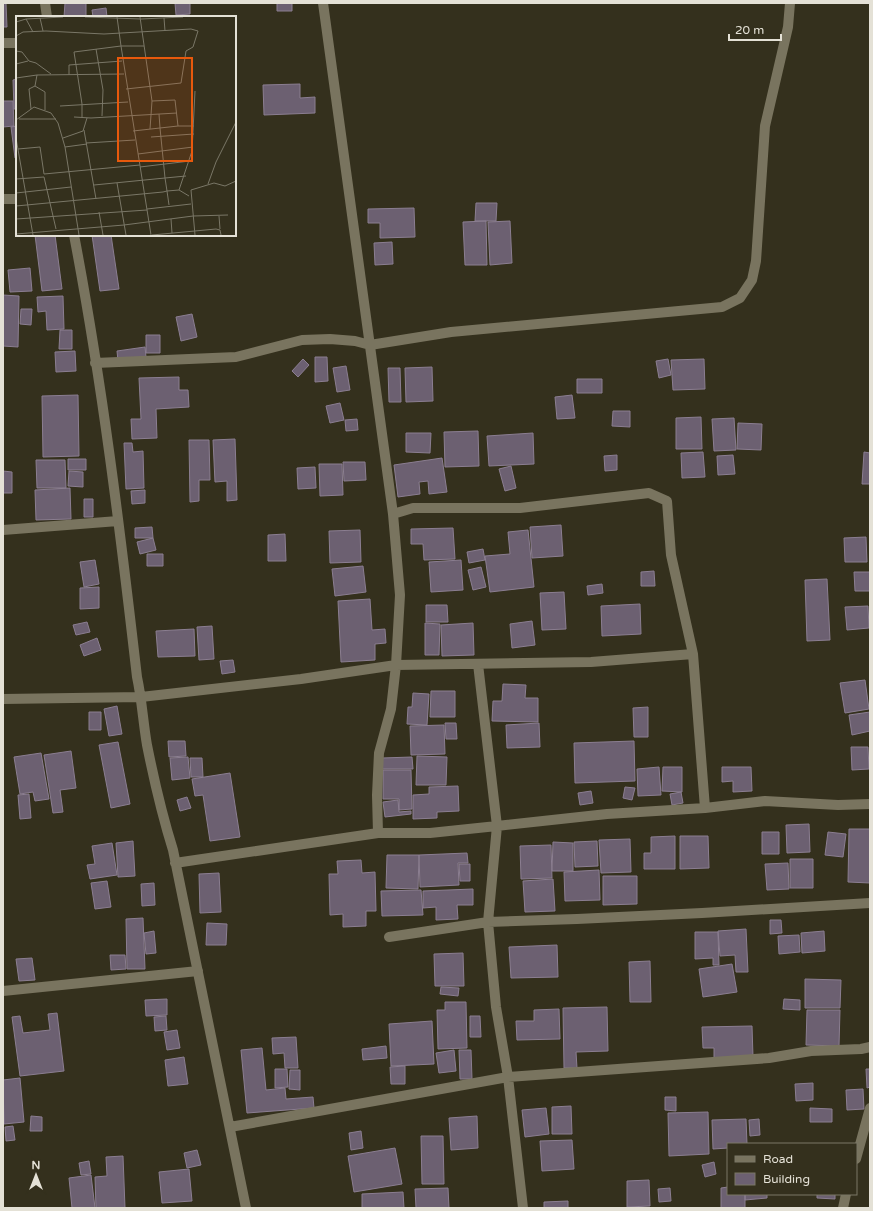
<svg xmlns="http://www.w3.org/2000/svg" width="873" height="1211" viewBox="0 0 873 1211" font-family="'Varela Round',sans-serif">
  <rect width="100%" height="100%" fill="#34301d"/>
  <path fill="#6c6071" stroke="#8b7e91" d="M 3,3 L 6,3 L 7,27 L 3,27 Z
    M 65,3 L 86,3 L 86,17 L 64,17 Z
    M 175,3 L 190,3 L 190,14 L 176,15 Z
    M 277,3 L 292,3 L 292,11 L 277,11 Z
    M 106,8 L 107,17 L 93,17 L 92,10 Z
    M 17,79 L 17,109 L 14,109 L 13,80 Z
    M 300,84 L 300,98 L 315,97 L 315,113 L 264,115 L 263,85 Z
    M 3,101 L 13,101 L 14,126 L 3,127 Z
    M 17,126 L 17,158 L 15,158 L 11,127 Z
    M 476,203 L 497,203 L 496,221 L 475,221 Z
    M 414,208 L 415,237 L 380,238 L 380,223 L 368,223 L 368,209 Z
    M 486,221 L 487,265 L 465,265 L 463,222 Z
    M 510,221 L 512,263 L 490,265 L 488,222 Z
    M 35,235 L 55,235 L 62,289 L 42,291 Z
    M 92,235 L 111,235 L 119,289 L 100,291 Z
    M 392,242 L 393,264 L 375,265 L 374,243 Z
    M 30,268 L 32,291 L 10,292 L 8,270 Z
    M 3,295 L 19,296 L 18,347 L 3,346 Z
    M 63,296 L 64,329 L 47,330 L 46,311 L 38,312 L 37,297 Z
    M 21,309 L 32,309 L 31,325 L 20,324 Z
    M 192,314 L 197,337 L 181,341 L 176,317 Z
    M 60,330 L 72,330 L 72,349 L 59,349 Z
    M 146,335 L 160,335 L 160,353 L 146,353 Z
    M 145,347 L 146,357 L 118,361 L 117,351 Z
    M 75,351 L 76,371 L 56,372 L 55,352 Z
    M 315,357 L 327,357 L 328,381 L 315,382 Z
    M 303,359 L 309,365 L 298,377 L 292,371 Z
    M 668,359 L 671,375 L 659,378 L 656,361 Z
    M 704,359 L 705,389 L 673,390 L 671,360 Z
    M 346,366 L 350,390 L 337,392 L 333,368 Z
    M 432,367 L 433,401 L 406,402 L 405,368 Z
    M 388,368 L 400,368 L 401,402 L 389,402 Z
    M 179,377 L 179,390 L 188,390 L 189,407 L 156,409 L 157,438 L 132,439 L 131,419 L 141,419 L 139,378 Z
    M 577,379 L 602,379 L 602,393 L 577,393 Z
    M 78,395 L 79,456 L 43,457 L 42,396 Z
    M 572,395 L 575,418 L 557,419 L 555,397 Z
    M 340,403 L 344,420 L 330,423 L 326,406 Z
    M 613,411 L 630,411 L 630,427 L 612,426 Z
    M 701,417 L 702,449 L 676,449 L 676,418 Z
    M 734,418 L 736,450 L 714,451 L 712,419 Z
    M 357,419 L 358,430 L 346,431 L 345,420 Z
    M 738,423 L 762,424 L 761,450 L 737,449 Z
    M 478,431 L 479,466 L 445,467 L 444,432 Z
    M 406,433 L 431,433 L 430,453 L 406,452 Z
    M 533,433 L 534,464 L 489,466 L 487,436 Z
    M 235,439 L 237,500 L 227,501 L 227,481 L 215,482 L 213,440 Z
    M 189,440 L 209,440 L 210,480 L 199,480 L 199,501 L 190,502 Z
    M 124,443 L 132,443 L 133,452 L 143,451 L 144,488 L 126,489 Z
    M 703,452 L 705,477 L 682,478 L 681,453 Z
    M 864,452 L 870,453 L 870,484 L 862,484 Z
    M 617,455 L 617,470 L 605,471 L 604,456 Z
    M 733,455 L 735,474 L 718,475 L 717,456 Z
    M 442,458 L 447,492 L 429,494 L 428,481 L 419,482 L 420,494 L 398,497 L 394,465 Z
    M 68,459 L 86,459 L 86,470 L 68,470 Z
    M 36,460 L 65,460 L 66,488 L 37,488 Z
    M 343,462 L 365,462 L 366,480 L 344,481 Z
    M 319,464 L 342,464 L 343,495 L 320,496 Z
    M 511,466 L 516,488 L 505,491 L 499,469 Z
    M 315,467 L 316,488 L 298,489 L 297,468 Z
    M 3,471 L 12,472 L 12,493 L 3,493 Z
    M 69,471 L 83,472 L 83,487 L 68,486 Z
    M 70,488 L 71,519 L 36,520 L 35,490 Z
    M 145,490 L 145,503 L 132,504 L 131,491 Z
    M 84,499 L 93,499 L 93,517 L 84,517 Z
    M 561,525 L 563,556 L 532,558 L 530,527 Z
    M 152,527 L 153,538 L 135,538 L 135,528 Z
    M 453,528 L 455,559 L 424,560 L 423,544 L 411,544 L 411,529 Z
    M 360,530 L 361,562 L 330,563 L 329,531 Z
    M 528,530 L 534,587 L 490,592 L 485,556 L 510,554 L 508,532 Z
    M 285,534 L 286,561 L 268,561 L 268,535 Z
    M 866,537 L 867,562 L 845,562 L 844,538 Z
    M 153,538 L 156,550 L 140,554 L 137,542 Z
    M 483,549 L 485,560 L 469,563 L 467,552 Z
    M 147,554 L 163,554 L 163,566 L 147,566 Z
    M 95,560 L 99,584 L 84,587 L 80,562 Z
    M 461,560 L 463,590 L 431,592 L 429,562 Z
    M 363,566 L 366,592 L 335,596 L 332,569 Z
    M 481,567 L 486,587 L 473,590 L 468,570 Z
    M 654,571 L 655,586 L 641,586 L 641,572 Z
    M 854,572 L 870,572 L 870,591 L 855,591 Z
    M 827,579 L 830,640 L 807,641 L 805,580 Z
    M 602,584 L 603,593 L 588,595 L 587,586 Z
    M 99,587 L 99,608 L 80,609 L 80,588 Z
    M 564,592 L 566,629 L 542,630 L 540,593 Z
    M 370,599 L 372,630 L 385,629 L 386,643 L 375,644 L 375,660 L 341,662 L 338,601 Z
    M 640,604 L 641,634 L 602,636 L 601,606 Z
    M 426,605 L 447,605 L 448,622 L 426,622 Z
    M 868,606 L 869,628 L 847,630 L 845,607 Z
    M 532,621 L 535,645 L 512,648 L 510,624 Z
    M 87,622 L 90,632 L 76,635 L 73,625 Z
    M 425,623 L 440,624 L 439,655 L 425,655 Z
    M 473,623 L 474,655 L 442,656 L 441,625 Z
    M 212,626 L 214,659 L 199,660 L 197,627 Z
    M 194,629 L 195,656 L 158,657 L 156,631 Z
    M 97,638 L 101,650 L 84,656 L 80,645 Z
    M 233,660 L 235,672 L 222,674 L 220,661 Z
    M 865,680 L 869,709 L 845,713 L 840,683 Z
    M 503,684 L 526,685 L 525,698 L 538,698 L 538,722 L 492,721 L 493,701 L 502,701 Z
    M 431,691 L 455,691 L 455,717 L 430,717 Z
    M 413,693 L 429,694 L 427,725 L 407,724 L 408,707 L 412,707 Z
    M 117,706 L 122,734 L 109,736 L 104,709 Z
    M 648,707 L 648,737 L 634,737 L 633,708 Z
    M 89,712 L 101,712 L 101,730 L 89,730 Z
    M 870,712 L 870,731 L 852,735 L 849,715 Z
    M 445,723 L 456,723 L 457,739 L 446,739 Z
    M 539,723 L 540,747 L 507,748 L 506,725 Z
    M 444,725 L 445,754 L 411,755 L 410,726 Z
    M 168,741 L 185,741 L 186,756 L 169,757 Z
    M 634,741 L 635,781 L 575,783 L 574,743 Z
    M 118,742 L 130,804 L 111,808 L 99,745 Z
    M 851,747 L 868,747 L 869,769 L 852,770 Z
    M 71,751 L 76,788 L 60,790 L 63,812 L 53,813 L 44,755 Z
    M 41,753 L 49,799 L 35,801 L 33,792 L 20,794 L 14,757 Z
    M 417,756 L 447,757 L 446,785 L 416,785 Z
    M 188,757 L 190,778 L 172,780 L 170,758 Z
    M 412,757 L 413,769 L 382,769 L 382,758 Z
    M 190,758 L 202,758 L 203,777 L 191,777 Z
    M 659,767 L 661,795 L 638,796 L 637,769 Z
    M 663,767 L 682,767 L 682,792 L 662,791 Z
    M 722,767 L 751,767 L 752,791 L 733,792 L 733,781 L 722,782 Z
    M 383,770 L 411,770 L 412,809 L 399,810 L 399,799 L 383,799 Z
    M 230,773 L 240,837 L 210,841 L 203,795 L 195,796 L 192,779 Z
    M 458,786 L 459,811 L 437,812 L 437,818 L 413,819 L 413,795 L 429,794 L 429,787 Z
    M 625,787 L 635,788 L 632,800 L 623,798 Z
    M 591,791 L 593,803 L 580,805 L 578,793 Z
    M 681,792 L 683,803 L 672,805 L 670,794 Z
    M 29,794 L 31,818 L 20,819 L 18,795 Z
    M 187,797 L 191,808 L 180,811 L 177,800 Z
    M 398,800 L 399,812 L 411,811 L 411,814 L 385,817 L 383,802 Z
    M 809,824 L 810,852 L 787,853 L 786,825 Z
    M 849,829 L 870,829 L 870,883 L 848,882 Z
    M 762,832 L 779,832 L 779,854 L 762,854 Z
    M 828,832 L 846,834 L 843,857 L 825,855 Z
    M 675,836 L 675,869 L 644,869 L 644,853 L 651,853 L 651,837 Z
    M 680,836 L 708,836 L 709,868 L 680,869 Z
    M 630,839 L 631,872 L 601,873 L 599,840 Z
    M 133,841 L 135,876 L 118,877 L 116,843 Z
    M 597,841 L 598,866 L 575,867 L 574,842 Z
    M 553,842 L 573,843 L 573,871 L 552,871 Z
    M 112,843 L 117,875 L 90,879 L 87,865 L 95,864 L 92,846 Z
    M 551,845 L 552,878 L 521,879 L 520,846 Z
    M 467,853 L 468,863 L 458,863 L 459,885 L 420,887 L 419,855 Z
    M 387,855 L 419,855 L 418,889 L 386,888 Z
    M 790,859 L 813,859 L 813,888 L 790,888 Z
    M 361,860 L 362,873 L 375,872 L 376,911 L 366,911 L 366,926 L 343,927 L 343,914 L 330,915 L 329,874 L 338,874 L 337,861 Z
    M 788,863 L 789,889 L 767,890 L 765,864 Z
    M 459,864 L 470,864 L 470,881 L 460,881 Z
    M 599,870 L 600,900 L 565,901 L 564,872 Z
    M 219,873 L 221,912 L 200,913 L 199,874 Z
    M 603,876 L 637,876 L 637,904 L 603,905 Z
    M 553,879 L 555,911 L 525,912 L 523,881 Z
    M 107,881 L 111,907 L 95,909 L 91,883 Z
    M 154,883 L 155,905 L 142,906 L 141,884 Z
    M 473,889 L 473,905 L 457,905 L 458,919 L 436,920 L 436,907 L 423,908 L 423,891 Z
    M 421,890 L 423,915 L 382,916 L 381,891 Z
    M 143,918 L 145,969 L 127,969 L 126,919 Z
    M 770,920 L 781,920 L 782,933 L 770,934 Z
    M 207,923 L 227,924 L 226,945 L 206,945 Z
    M 746,929 L 748,972 L 736,972 L 735,955 L 720,956 L 718,931 Z
    M 154,931 L 156,953 L 146,954 L 144,933 Z
    M 824,931 L 825,951 L 802,953 L 801,933 Z
    M 695,932 L 718,932 L 719,965 L 713,965 L 713,958 L 695,959 Z
    M 799,935 L 800,952 L 779,954 L 778,936 Z
    M 557,945 L 558,977 L 511,978 L 509,947 Z
    M 463,953 L 464,986 L 435,986 L 434,954 Z
    M 110,955 L 125,955 L 126,969 L 111,970 Z
    M 32,958 L 35,980 L 19,981 L 16,959 Z
    M 650,961 L 651,1002 L 630,1002 L 629,962 Z
    M 732,964 L 737,992 L 703,997 L 699,969 Z
    M 805,979 L 841,980 L 840,1008 L 805,1008 Z
    M 441,987 L 459,988 L 458,996 L 440,994 Z
    M 167,999 L 167,1015 L 146,1016 L 145,1000 Z
    M 784,999 L 800,1000 L 800,1010 L 783,1009 Z
    M 445,1002 L 466,1002 L 467,1048 L 438,1049 L 437,1010 L 445,1010 Z
    M 607,1007 L 608,1051 L 576,1052 L 577,1068 L 564,1068 L 563,1008 Z
    M 559,1009 L 560,1039 L 517,1040 L 516,1021 L 534,1021 L 534,1010 Z
    M 807,1010 L 840,1010 L 839,1046 L 806,1045 Z
    M 57,1013 L 64,1071 L 20,1076 L 12,1017 L 20,1016 L 23,1033 L 50,1030 L 48,1014 Z
    M 166,1016 L 167,1030 L 155,1031 L 154,1017 Z
    M 470,1016 L 480,1016 L 481,1037 L 470,1037 Z
    M 432,1021 L 434,1064 L 391,1066 L 389,1024 Z
    M 752,1026 L 753,1057 L 714,1058 L 714,1048 L 703,1048 L 702,1027 Z
    M 177,1030 L 180,1048 L 167,1050 L 164,1032 Z
    M 296,1037 L 298,1068 L 285,1068 L 284,1053 L 273,1054 L 272,1038 Z
    M 386,1046 L 387,1058 L 363,1060 L 362,1049 Z
    M 262,1048 L 266,1090 L 285,1088 L 286,1099 L 313,1097 L 314,1108 L 247,1113 L 241,1050 Z
    M 454,1050 L 456,1071 L 439,1073 L 436,1053 Z
    M 459,1050 L 471,1050 L 472,1079 L 460,1079 Z
    M 184,1057 L 188,1084 L 168,1086 L 165,1060 Z
    M 405,1066 L 405,1084 L 391,1084 L 390,1067 Z
    M 275,1069 L 287,1069 L 288,1087 L 275,1088 Z
    M 866,1069 L 870,1069 L 870,1087 L 867,1088 Z
    M 290,1070 L 300,1070 L 300,1090 L 289,1089 Z
    M 20,1078 L 24,1122 L 4,1124 L 3,1080 Z
    M 813,1083 L 813,1100 L 796,1101 L 795,1084 Z
    M 863,1089 L 864,1109 L 847,1110 L 846,1090 Z
    M 665,1097 L 676,1097 L 676,1111 L 665,1110 Z
    M 571,1106 L 572,1134 L 552,1134 L 552,1107 Z
    M 546,1108 L 549,1134 L 525,1137 L 522,1110 Z
    M 810,1108 L 832,1109 L 832,1122 L 810,1122 Z
    M 708,1112 L 709,1154 L 669,1156 L 668,1113 Z
    M 31,1116 L 42,1117 L 42,1131 L 30,1131 Z
    M 477,1116 L 478,1148 L 451,1150 L 449,1118 Z
    M 746,1119 L 747,1144 L 728,1144 L 728,1148 L 713,1149 L 712,1120 Z
    M 759,1119 L 760,1135 L 750,1136 L 749,1120 Z
    M 13,1126 L 15,1140 L 6,1141 L 5,1127 Z
    M 361,1131 L 363,1148 L 351,1150 L 349,1133 Z
    M 421,1136 L 443,1136 L 444,1184 L 422,1184 Z
    M 572,1140 L 574,1169 L 542,1171 L 540,1141 Z
    M 395,1148 L 402,1184 L 354,1192 L 348,1156 Z
    M 197,1150 L 201,1165 L 187,1168 L 184,1153 Z
    M 123,1156 L 125,1208 L 96,1208 L 95,1177 L 107,1176 L 106,1157 Z
    M 89,1161 L 91,1174 L 81,1175 L 79,1163 Z
    M 714,1162 L 716,1174 L 705,1177 L 702,1165 Z
    M 189,1169 L 192,1201 L 162,1203 L 159,1172 Z
    M 91,1175 L 95,1208 L 72,1208 L 69,1178 Z
    M 649,1180 L 650,1206 L 627,1207 L 627,1181 Z
    M 728,1187 L 728,1194 L 745,1194 L 745,1208 L 721,1208 L 721,1188 Z
    M 448,1188 L 449,1208 L 416,1208 L 415,1189 Z
    M 670,1188 L 671,1201 L 659,1202 L 658,1189 Z
    M 403,1192 L 404,1208 L 362,1208 L 362,1194 Z
    M 745,1194 L 767,1194 L 767,1198 L 745,1200 Z
    M 817,1194 L 835,1194 L 835,1199 L 817,1198 Z
    M 568,1201 L 568,1208 L 544,1208 L 544,1202 Z"/>
  <g fill="none" stroke-linecap="round" stroke-linejoin="round">
    <path stroke="#79745f" stroke-width="10" d="M 45,3 L 47,17
      M 323,3 L 393,514 L 400,595 L 396,665 L 391,709 L 379,753 L 377,795 L 378,833
      M 3,43 L 17,43
      M 3,199 L 17,199
      M 74,235 C 102,381 120,529 137,677 C 142,700 143,722 147,745 C 154,780 162,815 173,850 L 246,1208
      M 95,363 L 236,357 L 302,340 L 330,339 L 355,341 L 370,345 L 451,332 L 722,307 L 740,298 L 752,280 L 756,261 L 765,126 L 788,27 L 790,3
      M 393,514 L 413,508 L 520,508 L 649,493 L 667,501 L 671,555 L 693,654 L 705,808 L 607,814 L 497,826 L 488,922 L 496,1007 L 508,1077 L 523,1208
      M 3,530 L 118,521
      M 3,699 L 141,697 L 301,679 L 396,665 L 591,662 L 693,654
      M 705,808 L 765,801 L 838,805 L 870,804
      M 175,863 L 378,833 L 430,833 L 497,826 L 478,664
      M 389,937 L 488,922 L 577,919 L 702,913 L 870,903
      M 3,991 L 198,971
      M 230,1127 L 508,1077 L 769,1058 L 811,1051 L 861,1049 L 870,1047
      M 856,1159 L 870,1108
      M 843,1208 L 846,1194"/>
  </g>
  <g transform="translate(16 16)">
    <rect width="220" height="220" fill="#34301d"/>
    <path fill="none" stroke="#7a7767" stroke-width="1" d="M 69,1 L 125,3 L 167,1M 124,1 L 136,85 L 134,113M 24,2 L 27,15M 148,2 L 149,15M 10,3 L 47,1M 0,6 L 10,3 L 17,16M 0,20 L 7,16 L 30,15 L 88,18 L 175,13 L 182,15 L 177,31 L 170,35 L 165,67 L 110,73M 128,30 L 105,30 L 135,219M 80,33 L 87,74 L 86,100M 0,35 L 6,36 L 13,45 L 20,47 L 35,58M 0,48 L 12,45M 21,59 L 108,58M 53,59 L 53,49 L 106,45M 0,62 L 21,59 L 19,70 L 29,76 L 29,94M 44,90 L 112,86M 15,93 L 13,73 L 19,70M 58,101 L 75,102 L 161,97M 66,102 L 66,88 L 58,36 L 105,30 L 101,1M 3,103 L 40,103M 0,104 L 18,91 L 35,97 L 42,107 L 49,131 L 63,219M 162,110 L 178,110M 68,114 L 80,183M 117,115 L 144,112 L 143,98M 135,121 L 178,118M 0,122 L 17,219M 47,122 L 67,115 L 71,102M 70,127 L 119,124M 49,131 L 71,128M 2,133 L 24,131 L 28,158M 122,138 L 177,131M 124,151 L 174,145M 28,158 L 124,149M 0,163 L 28,161 L 40,213M 101,167 L 110,219M 192,168 L 200,146 L 220,106M 78,169 L 149,162 L 144,112 L 162,110 L 159,84 L 136,85M 163,174 L 176,135 L 179,75M 0,177 L 55,171M 153,189 L 151,175 L 163,174 L 173,180M 0,190 L 147,176 L 151,175 L 149,162 L 170,160M 131,193 L 175,188M 83,196 L 87,219M 203,200 L 204,213M 0,203 L 131,194M 155,203 L 156,217M 0,218 L 108,209 L 177,200 L 212,199M 136,219 L 200,213 L 204,214 L 205,219M 179,219 L 175,174 L 198,167 L 209,170 L 220,165"/>
    <path fill="#e8590c" fill-opacity="0.15" stroke="#e8590c" stroke-width="2" d="M 102,42 L 176,42 L 176,145 L 102,145 Z"/>
    <rect width="220" height="220" fill="none" stroke="#e4e1d6" stroke-width="2"/>
  </g>
  <rect width="873" height="1211" fill="none" stroke="#e4e1d6" stroke-width="8"/>
  <rect x="727" y="1143" width="130" height="52" fill="#34301d" stroke="#7a7767"/>
  <rect x="735" y="1156" width="20" height="6" fill="#79745f" stroke="#7a7767"/>
  <text x="763" y="1163" font-size="12" fill="#e4e1d6">Road</text>
  <rect x="735" y="1173" width="20" height="12" fill="#6c6071" stroke="#7a7767"/>
  <text x="763" y="1183" font-size="12" fill="#e4e1d6">Building</text>
  <g transform="translate(36 1175)" stroke="#34301d" stroke-width="3" paint-order="stroke">
  <path d="M0-3L7 15L0 10L-7 15Z" fill="#e4e1d6"/>
  <text y="-6" font-size="11" font-weight="bold" text-anchor="middle" fill="#e4e1d6">N</text>
  </g>
  <path d="M729 34v6h52v-6" fill="none" stroke="#e4e1d6" stroke-width="2"/>
  <text x="735" y="34" font-size="12" fill="#e4e1d6" stroke="#34301d" stroke-width="3" paint-order="stroke">20 m</text>
</svg>
